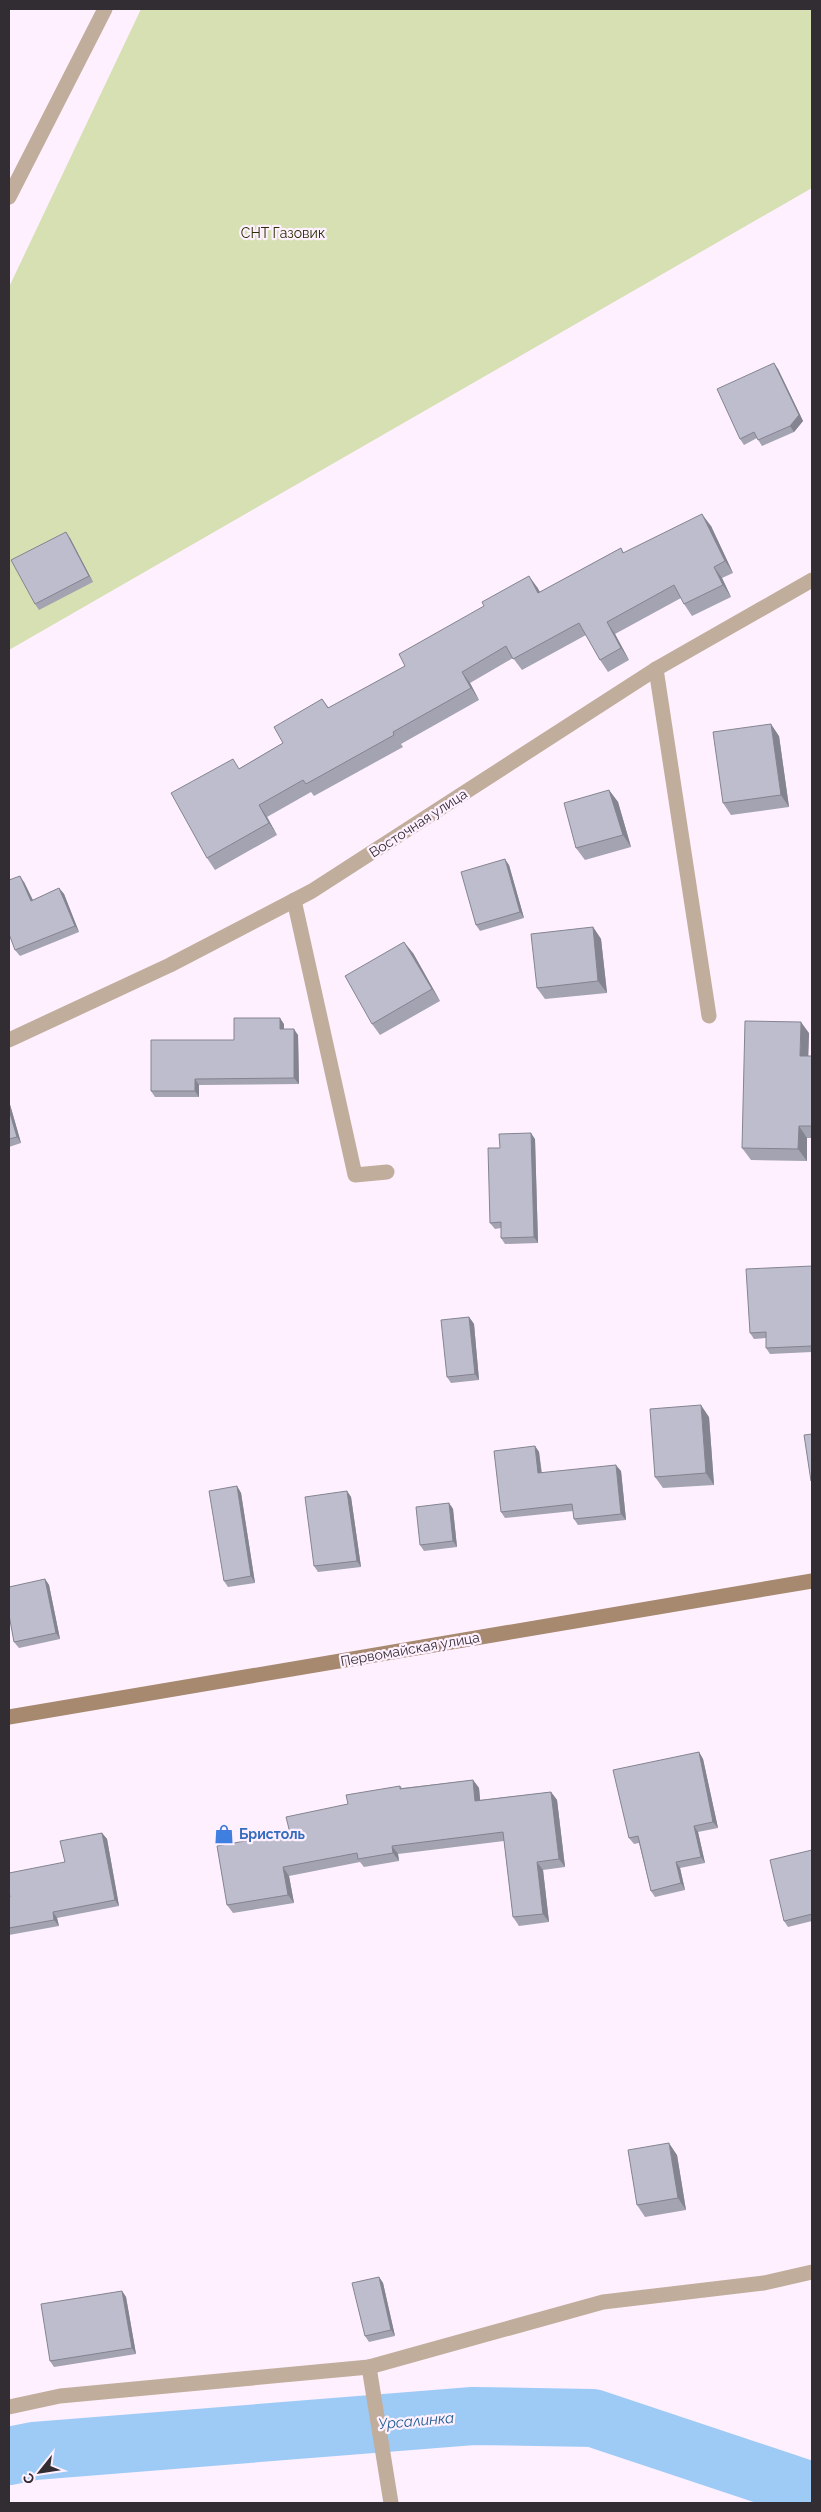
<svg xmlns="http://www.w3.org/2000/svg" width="821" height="2512" viewBox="0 0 821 2512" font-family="Raleway,sans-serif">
  <rect width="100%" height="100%" fill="#fef0ff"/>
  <path fill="#d6e0b3" d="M 141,9 L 812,9 L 812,188 L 9,650 L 9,287 Z"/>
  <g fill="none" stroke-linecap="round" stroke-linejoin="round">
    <path stroke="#9ecbf6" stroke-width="58" d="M 9,2456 L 34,2451 L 473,2416 L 593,2418 L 812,2491"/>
    <path stroke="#c1ad9b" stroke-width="15" d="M 656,669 L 709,1016
      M 294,900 L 355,1175 L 387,1172
      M 369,2367 L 391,2503"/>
    <path stroke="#c1ad9b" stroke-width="15" d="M 9,197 L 105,9
      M 9,1040 L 170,965 L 312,891 L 656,669 L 812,580
      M 9,2407 L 60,2396 L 369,2367 L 603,2302 L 764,2283 L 812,2272"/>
    <path stroke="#a7896f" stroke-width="15" d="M 9,1717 L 812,1581"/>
  </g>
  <path fill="#a3a3b1" d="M 778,369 L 803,421 L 794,432 L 762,446 L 757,438 L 744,445 L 740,439 Z
    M 711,526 L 733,573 L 722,578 L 731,597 L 692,616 L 684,604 L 681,598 L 615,634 L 629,660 L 608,672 L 600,660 L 586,635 L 522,670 L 513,658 L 470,683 L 479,700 L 401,744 L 403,747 L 314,796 L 311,792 L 267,817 L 277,835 L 215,870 L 207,858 L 240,768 L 283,743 L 322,699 L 329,708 L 405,666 L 537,587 L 540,592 L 621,548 L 624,553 Z
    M 70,538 L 93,582 L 39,610 L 35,604 Z
    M 779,736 L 789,807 L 731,815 L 723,803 Z
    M 609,790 L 618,802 L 631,847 L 585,860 L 576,848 Z
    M 509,865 L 524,918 L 480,931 L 476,925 Z
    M 24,882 L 33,900 L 59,888 L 64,894 L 79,932 L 20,956 L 15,950 Z
    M 593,927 L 601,939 L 607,993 L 545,999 L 537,988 Z
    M 413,953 L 440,1001 L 380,1035 L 372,1024 Z
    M 284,1024 L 284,1029 L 298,1035 L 299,1084 L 199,1085 L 199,1097 L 155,1097 L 151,1091 L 234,1040 Z
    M 809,1033 L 808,1056 L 812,1056 L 812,1138 L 807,1138 L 807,1161 L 751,1160 L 742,1148 Z
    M 9,1101 L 21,1143 L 9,1147 Z
    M 535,1139 L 538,1243 L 505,1244 L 501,1238 L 501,1228 L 495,1229 L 490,1223 L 500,1148 Z
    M 812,1266 L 812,1352 L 770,1354 L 766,1348 L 766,1338 L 754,1339 L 750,1333 Z
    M 469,1317 L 474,1324 L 479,1380 L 451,1383 L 447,1377 Z
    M 709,1417 L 714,1485 L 663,1488 L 655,1477 Z
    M 535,1446 L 539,1452 L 542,1473 L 621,1471 L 626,1520 L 578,1525 L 574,1519 L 573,1511 L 505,1518 L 501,1512 Z
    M 237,1486 L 241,1493 L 255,1583 L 228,1587 L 224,1581 Z
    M 347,1491 L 351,1497 L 361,1567 L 318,1572 L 314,1566 Z
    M 449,1503 L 453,1509 L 457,1547 L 424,1551 L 420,1545 Z
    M 45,1579 L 49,1585 L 60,1639 L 19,1648 L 14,1642 Z
    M 699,1752 L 703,1759 L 718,1828 L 698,1832 L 705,1863 L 680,1868 L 685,1890 L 655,1897 L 651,1891 L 639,1843 L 634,1844 L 629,1838 Z
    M 473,1780 L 479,1788 L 480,1800 L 551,1792 L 557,1800 L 565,1867 L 543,1870 L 549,1922 L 519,1926 L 513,1917 L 504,1841 L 398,1854 L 399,1861 L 364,1867 L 360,1862 L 289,1876 L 294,1903 L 233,1913 L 227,1905 L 290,1833 L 348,1804 L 400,1786 L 402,1788 Z
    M 102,1833 L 107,1839 L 119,1906 L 57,1918 L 59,1926 L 9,1935 L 9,1897 L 65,1862 Z
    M 812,1850 L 812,1921 L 788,1927 L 784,1921 Z
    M 677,2155 L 686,2210 L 645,2217 L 637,2205 Z
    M 379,2277 L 383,2283 L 395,2336 L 369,2342 L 365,2336 Z
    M 122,2291 L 126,2297 L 136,2354 L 54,2367 L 50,2361 Z"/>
  <path fill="#848490" d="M 774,363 L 778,369 L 803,421 L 794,432 L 790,426 Z
    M 702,514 L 711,526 L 733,573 L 725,561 Z
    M 66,532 L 70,538 L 93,582 L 89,576 Z
    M 714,567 L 722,578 L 731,597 L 723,585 Z
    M 529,576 L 537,587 L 547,605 L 538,593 Z
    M 607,622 L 615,634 L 629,660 L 621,648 Z
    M 462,672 L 470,683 L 479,700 L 471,688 Z
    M 771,724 L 779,736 L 789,807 L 781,795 Z
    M 609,790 L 618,802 L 631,847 L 623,835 Z
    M 259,805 L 267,817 L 277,835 L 269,823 Z
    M 505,859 L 509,865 L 524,918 L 520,912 Z
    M 20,876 L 24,882 L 36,907 L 31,901 Z
    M 59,888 L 64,894 L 79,932 L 75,926 Z
    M 593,927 L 601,939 L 607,993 L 598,981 Z
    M 404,942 L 413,953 L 440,1001 L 432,989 Z
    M 280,1018 L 284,1024 L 284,1035 L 280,1029 Z
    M 801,1022 L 809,1033 L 808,1067 L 800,1056 Z
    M 294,1029 L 298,1035 L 299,1084 L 294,1078 Z
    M 195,1079 L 199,1085 L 199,1097 L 195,1091 Z
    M 9,1101 L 21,1143 L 17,1137 L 9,1110 Z
    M 799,1126 L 807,1138 L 807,1161 L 798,1149 Z
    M 531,1133 L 535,1139 L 538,1243 L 534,1237 Z
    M 469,1317 L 474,1324 L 479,1380 L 475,1374 Z
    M 701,1405 L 709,1417 L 714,1485 L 706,1473 Z
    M 535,1446 L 539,1452 L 542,1479 L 538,1473 Z
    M 616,1465 L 621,1471 L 626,1520 L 621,1514 Z
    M 237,1486 L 241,1493 L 255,1583 L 251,1576 Z
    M 347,1491 L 351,1497 L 361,1567 L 357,1561 Z
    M 449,1503 L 453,1509 L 457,1547 L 453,1541 Z
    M 45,1579 L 49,1585 L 60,1639 L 56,1633 Z
    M 699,1752 L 703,1759 L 718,1828 L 713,1822 Z
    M 473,1780 L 479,1788 L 481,1809 L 475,1801 Z
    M 551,1792 L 557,1800 L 565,1867 L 559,1859 Z
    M 694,1826 L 698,1832 L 705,1863 L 701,1857 Z
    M 102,1833 L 107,1839 L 119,1906 L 115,1900 Z
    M 392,1846 L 398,1854 L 399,1861 L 393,1853 Z
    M 537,1862 L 543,1870 L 549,1922 L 543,1914 Z
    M 676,1862 L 680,1868 L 685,1890 L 681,1883 Z
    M 283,1867 L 289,1876 L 294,1903 L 288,1895 Z
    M 53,1912 L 57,1918 L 59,1926 L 54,1920 Z
    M 669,2143 L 677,2155 L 686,2210 L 678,2198 Z
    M 379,2277 L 383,2283 L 395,2336 L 391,2330 Z
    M 122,2291 L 126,2297 L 136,2354 L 132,2348 Z"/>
  <path fill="#bdbdce" stroke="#848490" d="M 774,363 L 799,415 L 790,426 L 758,440 L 754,432 L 740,439 L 717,389 Z
    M 702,514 L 725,561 L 714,567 L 723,585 L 684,604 L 674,585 L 607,622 L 621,648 L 600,660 L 579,623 L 513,659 L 506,646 L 462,672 L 471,688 L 393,732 L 394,735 L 306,784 L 303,780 L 259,805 L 269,823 L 207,858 L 171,793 L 233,759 L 239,769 L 283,743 L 274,727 L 322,699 L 328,708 L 405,666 L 399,654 L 484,606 L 482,602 L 529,576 L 538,593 L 621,548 L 623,553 Z
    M 66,532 L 89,576 L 35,604 L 11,560 Z
    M 771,724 L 781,795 L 723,803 L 713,732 Z
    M 609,790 L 623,835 L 576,848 L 564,803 Z
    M 505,859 L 520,912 L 476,925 L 461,872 Z
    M 20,876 L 31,901 L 59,888 L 75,926 L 15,950 L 9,934 L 9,880 Z
    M 593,927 L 598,981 L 537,988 L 531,934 Z
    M 404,942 L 432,989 L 372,1024 L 345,976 Z
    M 234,1018 L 280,1018 L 280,1029 L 294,1029 L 294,1078 L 195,1079 L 195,1091 L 151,1091 L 151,1040 L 234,1040 Z
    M 745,1021 L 801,1022 L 800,1056 L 812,1056 L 812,1126 L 799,1126 L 798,1149 L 742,1148 Z
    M 9,1110 L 17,1137 L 9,1139 Z
    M 531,1133 L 534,1237 L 501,1238 L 501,1222 L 490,1223 L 488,1148 L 500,1148 L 499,1134 Z
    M 812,1266 L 812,1346 L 766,1348 L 766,1332 L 750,1333 L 746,1269 Z
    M 469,1317 L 475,1374 L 447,1377 L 441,1320 Z
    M 701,1405 L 706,1473 L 655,1477 L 650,1409 Z
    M 812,1434 L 812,1480 L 811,1481 L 804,1435 Z
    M 535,1446 L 538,1473 L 616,1465 L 621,1514 L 574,1519 L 572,1504 L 501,1512 L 494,1451 Z
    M 237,1486 L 251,1576 L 224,1581 L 209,1491 Z
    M 347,1491 L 357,1561 L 314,1566 L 305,1497 Z
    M 449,1503 L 453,1541 L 420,1545 L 416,1507 Z
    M 45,1579 L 56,1633 L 14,1642 L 9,1615 L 9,1587 Z
    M 699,1752 L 713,1822 L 694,1826 L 701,1857 L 676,1862 L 681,1883 L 651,1891 L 638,1836 L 629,1838 L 613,1770 Z
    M 473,1780 L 475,1801 L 551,1792 L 559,1859 L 537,1862 L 543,1914 L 513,1917 L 503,1832 L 392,1846 L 393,1853 L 358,1859 L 357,1853 L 283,1867 L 288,1895 L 227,1905 L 217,1846 L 290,1833 L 286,1817 L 348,1804 L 346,1795 L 400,1786 L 400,1789 Z
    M 102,1833 L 115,1900 L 53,1912 L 54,1920 L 9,1928 L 9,1897 L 10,1897 L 9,1892 L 9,1873 L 65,1862 L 60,1841 Z
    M 812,1850 L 812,1914 L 784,1921 L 770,1860 Z
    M 669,2143 L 678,2198 L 637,2205 L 628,2150 Z
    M 379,2277 L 391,2330 L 365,2336 L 352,2283 Z
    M 122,2291 L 132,2348 L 50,2361 L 41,2304 Z"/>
  <defs>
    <symbol id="shop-bare" viewBox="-9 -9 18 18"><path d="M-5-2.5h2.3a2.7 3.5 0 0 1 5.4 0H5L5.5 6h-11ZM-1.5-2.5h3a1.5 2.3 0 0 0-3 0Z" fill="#3f7fe0" stroke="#fef0ff" stroke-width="2.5" paint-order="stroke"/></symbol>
  </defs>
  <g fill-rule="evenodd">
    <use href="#shop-bare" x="210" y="1820" width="28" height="28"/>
  </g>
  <g text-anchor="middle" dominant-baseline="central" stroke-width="4.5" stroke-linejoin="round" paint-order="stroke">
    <g font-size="14" fill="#272d01" stroke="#fef0ff">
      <text x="283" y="233">СНТ Газовик</text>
    </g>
    <g font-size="14" fill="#322d32" stroke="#fef0ff">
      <text transform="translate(418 823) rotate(-33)">Восточная улица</text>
      <text transform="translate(410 1649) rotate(-10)">Первомайская улица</text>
    </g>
    <g font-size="14" font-weight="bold" fill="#366cbe" stroke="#fef0ff" text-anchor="start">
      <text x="239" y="1834">Бристоль</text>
    </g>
    <g font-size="15" font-style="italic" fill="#185a8f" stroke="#fef0ff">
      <text transform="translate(416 2421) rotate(-5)">Урсалинка</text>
    </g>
  </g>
  <rect width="821" height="2512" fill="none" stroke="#322d32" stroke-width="20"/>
  <g transform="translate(40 2472) rotate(240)" stroke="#fef0ff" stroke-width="4" paint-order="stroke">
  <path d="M0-4L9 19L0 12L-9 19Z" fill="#322d32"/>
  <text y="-8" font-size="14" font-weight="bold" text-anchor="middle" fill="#322d32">С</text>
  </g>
</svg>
